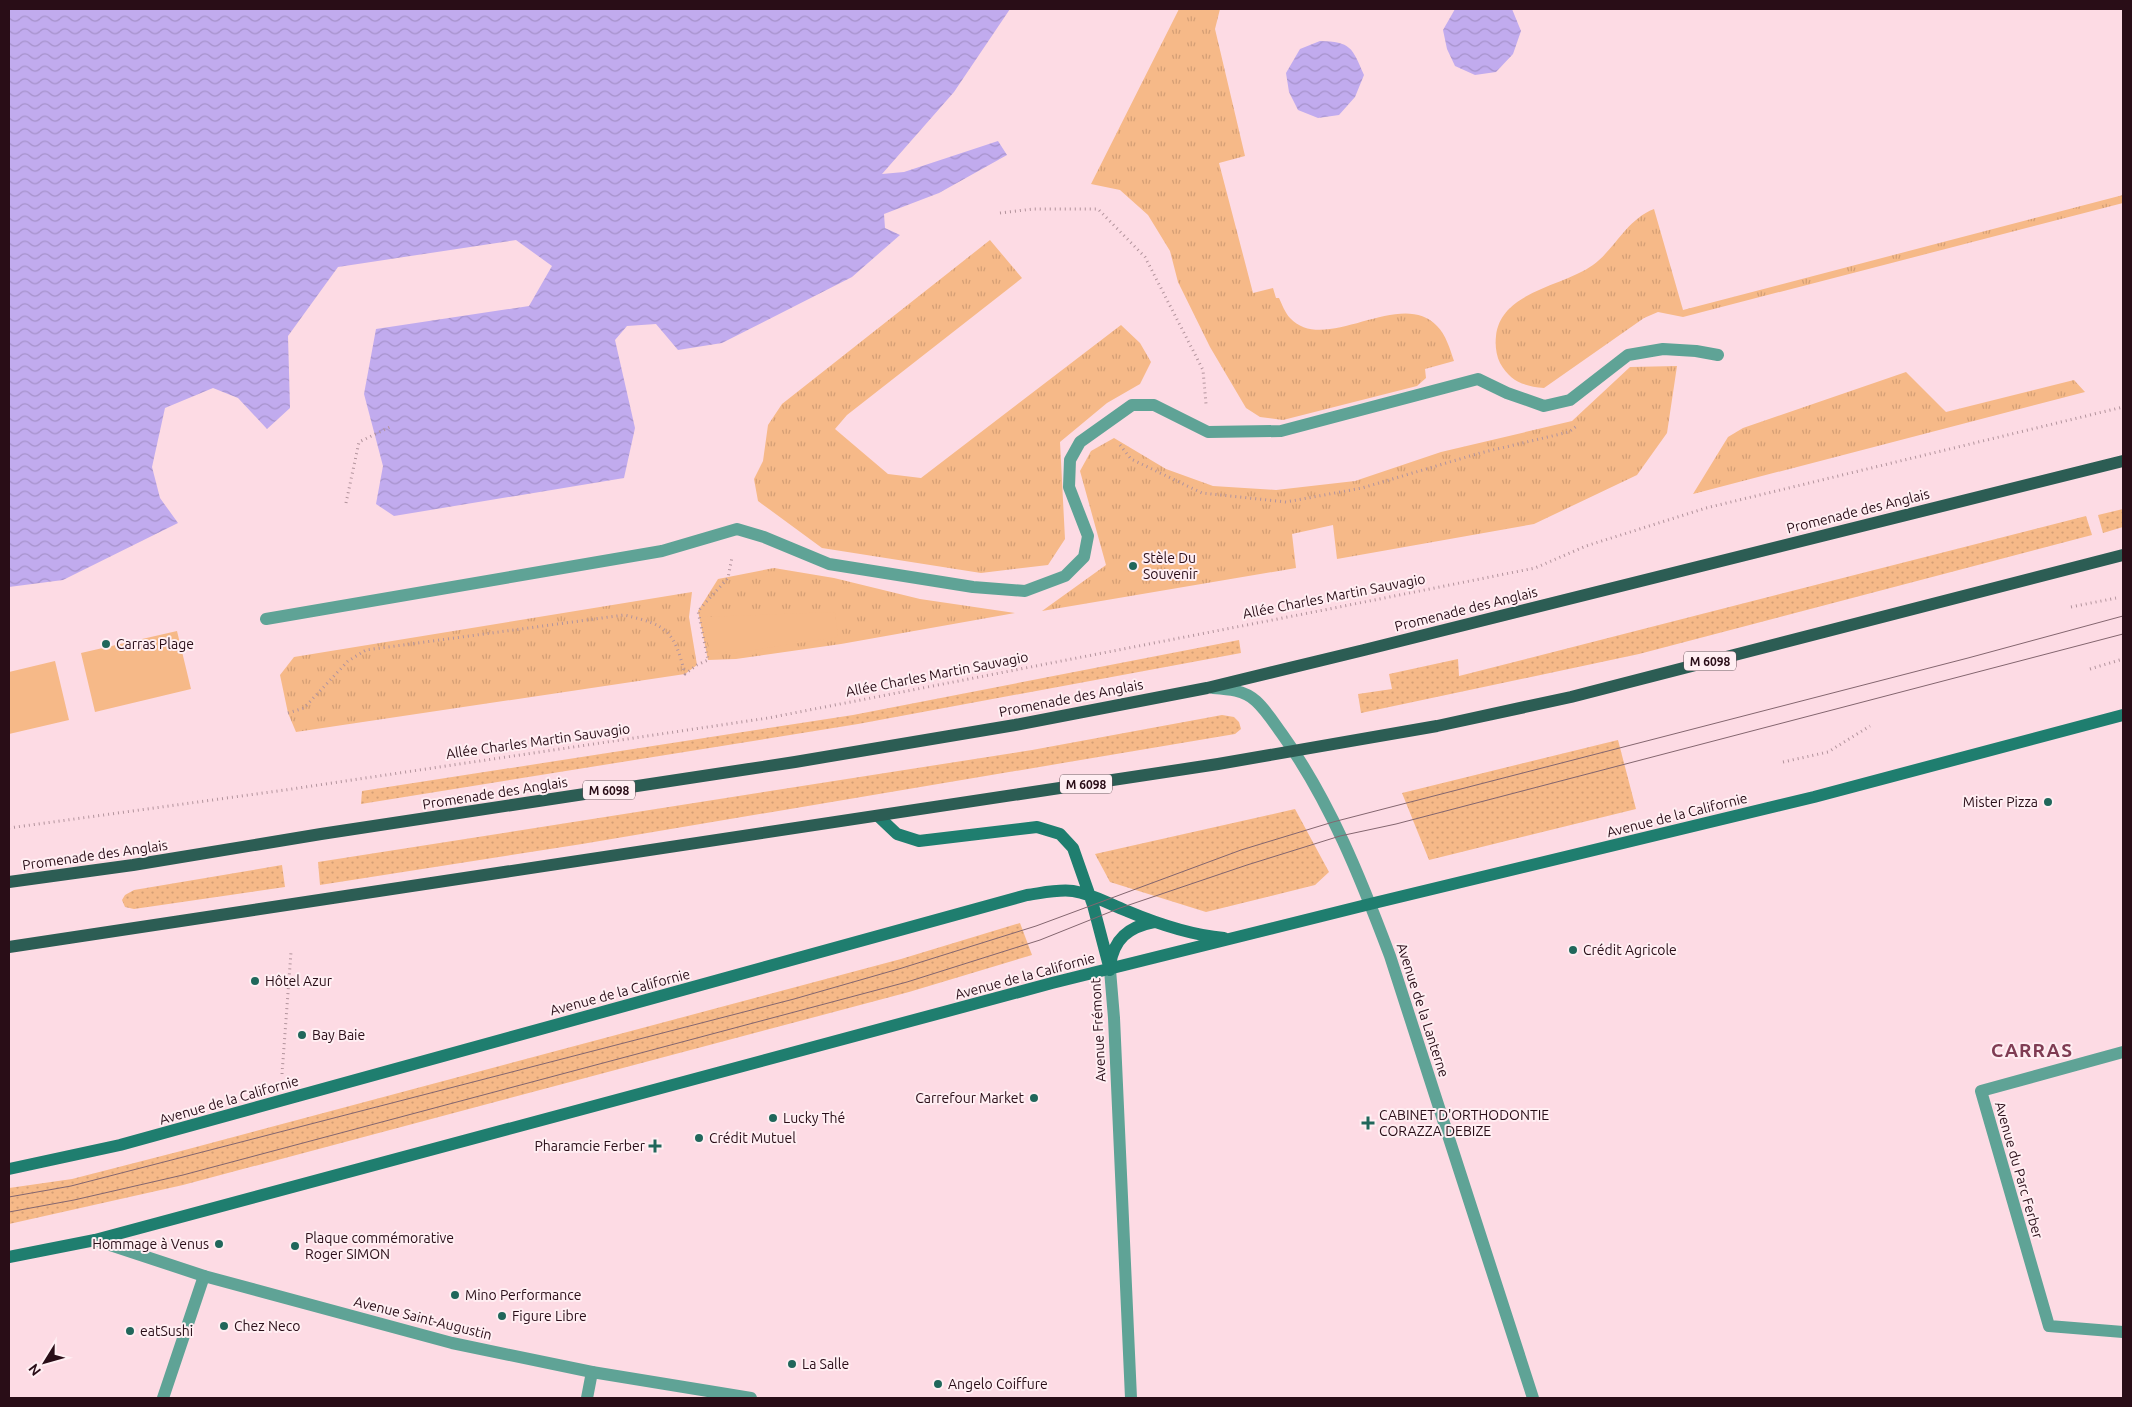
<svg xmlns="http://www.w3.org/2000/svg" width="2132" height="1407" viewBox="0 0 2132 1407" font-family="Ubuntu,sans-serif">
  <defs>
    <pattern id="grass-dots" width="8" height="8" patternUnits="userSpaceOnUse" patternTransform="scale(1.25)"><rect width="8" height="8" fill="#f6b988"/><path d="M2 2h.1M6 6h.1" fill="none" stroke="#d39e75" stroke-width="1.8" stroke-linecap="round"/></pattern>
    <pattern id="park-tufts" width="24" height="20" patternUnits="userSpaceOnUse" patternTransform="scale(1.25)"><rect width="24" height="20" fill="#f6b988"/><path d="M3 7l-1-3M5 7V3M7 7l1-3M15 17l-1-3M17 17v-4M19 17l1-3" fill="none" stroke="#d39e75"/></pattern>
    <pattern id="water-waves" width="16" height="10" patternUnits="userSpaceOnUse" patternTransform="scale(1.25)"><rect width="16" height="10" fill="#c1abee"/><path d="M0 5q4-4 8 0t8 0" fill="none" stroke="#a692cb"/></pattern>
  </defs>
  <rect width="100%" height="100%" fill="#fddbe4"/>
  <path fill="url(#grass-dots)" d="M 2123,509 L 2123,527 L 2103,533 L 2098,515 Z
    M 2086,516 L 2092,535 L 1639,654 L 1361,713 L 1358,694 L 1392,689 L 1389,674 L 1458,659 L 1459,676 Z
    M 1239,640 L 1241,653 L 858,724 L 361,804 L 362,791 L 853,715 Z
    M 1222,715 L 1234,717 L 1239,722 L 1241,729 L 1235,734 L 582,844 L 320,885 L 318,862 L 1032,750 Z
    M 1618,740 L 1636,809 L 1429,860 L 1402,793 Z
    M 1295,809 L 1329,872 L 1315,885 L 1206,912 L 1110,882 L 1095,854 Z
    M 282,865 L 285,887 L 134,909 L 125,907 L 122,900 L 125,895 L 134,890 Z
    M 1020,923 L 1032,955 L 909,992 L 183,1185 L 9,1224 L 9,1188 L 72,1179 L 181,1151 L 901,959 Z"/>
  <path fill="url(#park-tufts)" d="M 1179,9 L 1220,9 L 1215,29 L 1245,156 L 1219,163 L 1253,293 L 1273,288 L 1276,298 L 1279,298 C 1282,304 1285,313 1290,318 C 1325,356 1400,287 1437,326 C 1446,335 1450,349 1454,361 L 1425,369 L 1426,378 L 1417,386 L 1283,420 L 1260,417 L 1246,408 L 1210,347 L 1178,282 L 1170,251 L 1148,215 L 1120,190 L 1091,184 Z
    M 2123,195 L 2123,203 L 1683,317 L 1658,312 L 1644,318 L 1544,388 C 1523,386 1510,381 1500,363 C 1496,355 1495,345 1496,336 C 1501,291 1562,287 1593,265 C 1616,248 1626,220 1654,209 L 1683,310 Z
    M 990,240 L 1022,278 L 847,415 L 835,429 L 888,474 L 921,478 L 1121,325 L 1140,343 L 1151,362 L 1140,384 L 1107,403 L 1060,442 L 1065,539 L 1048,565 L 981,573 L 822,548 L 758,501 L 754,479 L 763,461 L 768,425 L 782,404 Z
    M 1677,366 L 1667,433 L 1637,475 L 1534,524 L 1337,559 L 1333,525 L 1292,534 L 1296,568 L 1042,611 L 1106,565 L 1080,471 L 1091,451 L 1114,438 L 1166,469 L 1213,486 L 1276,490 L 1355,481 L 1441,452 L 1572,421 L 1630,367 Z
    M 1906,372 L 1946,412 L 2074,380 L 2085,392 L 1693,494 L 1728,437 L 1743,428 Z
    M 774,568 L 834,578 L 920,599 L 1015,613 L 841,644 L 736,659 L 708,660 L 698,611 L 718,579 Z
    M 692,592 L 689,617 L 697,665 L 685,674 L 296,732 L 288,713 L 280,675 L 294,657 Z"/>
  <path fill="#f6b988" d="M 835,612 L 838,637 L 728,654 L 710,652 L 702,617 Z
    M 177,631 L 191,689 L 95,712 L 81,653 Z
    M 55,661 L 69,720 L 9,734 L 9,672 Z"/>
  <path fill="url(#water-waves)" d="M 9,9 L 1010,9 L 954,92 L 882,174 L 904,172 L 998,141 L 1007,155 L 939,193 L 884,214 L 885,228 L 900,235 L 852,277 L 722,343 L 678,350 L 656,324 L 627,326 L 615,340 L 635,428 L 624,478 L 394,516 L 376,504 L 383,466 L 364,394 L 376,329 L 529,306 L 552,266 L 516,240 L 338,267 L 288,336 L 290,408 L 267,429 L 238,398 L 213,388 L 165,408 L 152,467 L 160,498 L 178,523 L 63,580 L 9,587 Z
    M 1455,9 L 1512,9 L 1521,31 L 1513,54 L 1496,72 L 1475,75 L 1455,66 L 1447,49 L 1443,30 Z
    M 1320,41 C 1351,42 1352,47 1364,75 L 1355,97 L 1339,115 L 1318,118 L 1298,110 L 1289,92 L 1286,73 L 1300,49 Z"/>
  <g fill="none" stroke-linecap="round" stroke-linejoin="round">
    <path stroke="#b2939c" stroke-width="3" stroke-dasharray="1 4" stroke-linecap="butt" d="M 1000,213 L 1033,209 L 1098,209 L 1145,257 L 1203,370 L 1206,404
      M 1120,445 L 1131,459 L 1202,493 L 1286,502 L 1362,488 L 1480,453 L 1569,432 L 1578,425
      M 346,503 L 359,442 L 392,426
      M 2071,607 L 2116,598
      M 2090,669 L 2123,659
      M 288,713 L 304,708 L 348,661 L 366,650 L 624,615 C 668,625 674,631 685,674 L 697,665 L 708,660 L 698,611 L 728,578 L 732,557
      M 1783,762 L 1828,752 L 1870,726
      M 9,828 L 285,790 L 768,718 L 1329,609 L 1535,568 L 1586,546 L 1706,508 L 2123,407
      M 282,1074 L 291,952"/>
    <path stroke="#5fa396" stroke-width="12" d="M 266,619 L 662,551 L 737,529 L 764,537 L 829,564 L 973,587 L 1025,591 L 1065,576 L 1084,557 L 1088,536 L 1069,487 L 1070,460 L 1080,442 L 1132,405 L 1154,405 L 1208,432 L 1281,431 L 1478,379 L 1507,393 L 1544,406 L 1570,400 L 1628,355 L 1663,349 L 1696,351 L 1718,355
      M 163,1398 L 204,1276"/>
    <path stroke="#5fa396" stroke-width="12" d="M 1110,970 L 1114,1018 L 1131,1398
      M 2123,1052 L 1981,1091 L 2049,1326 L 2123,1332
      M 587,1398 L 592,1372"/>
    <path stroke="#5fa396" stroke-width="12" d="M 1213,688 C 1228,689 1244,690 1256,701 C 1266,710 1274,723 1282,734 C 1330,801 1361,879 1390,956 L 1533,1398
      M 95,1240 L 204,1276 L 452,1343 L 592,1372 L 751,1398"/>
    <path stroke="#1f7e6f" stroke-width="12" d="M 878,816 L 897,834 L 919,841 L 1037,827 L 1060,834 L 1073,848 L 1093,905 L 1110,970
      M 1110,965 C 1114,939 1128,927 1154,922
      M 9,1169 L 120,1145 L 1027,895 C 1042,893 1058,889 1073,891 C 1093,894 1109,904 1127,911 C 1158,924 1190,935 1224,938
      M 9,1257 L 95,1240 L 1052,983 L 1370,904 L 1814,797 L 2123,715"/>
    <path stroke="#2c5d54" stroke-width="12" d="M 9,882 L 133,865 L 321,834 L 795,762 L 1015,725 L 1207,688 L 1364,650 L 2123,461
      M 9,947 L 1218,764 L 1437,726 L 1571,697 L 2123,555"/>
    <path stroke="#84666f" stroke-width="1" d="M 9,1197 L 71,1186 L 794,999 L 902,968 L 1036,926 L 1241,850 L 1333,822 L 1968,658 L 2123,616
      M 9,1212 L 74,1200 L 183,1175 L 907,982 L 1040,940 L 1120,908 L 1247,865 L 1340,836 L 1396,824 L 2123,634"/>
  </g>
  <g fill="#20675b" stroke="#ffeef2" stroke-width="2">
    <circle cx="1133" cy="566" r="5"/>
    <circle cx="106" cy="644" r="5"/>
    <circle cx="2048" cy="802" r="5"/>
    <circle cx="1573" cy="950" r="5"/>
    <circle cx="255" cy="981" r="5"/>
    <circle cx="302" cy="1035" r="5"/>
    <circle cx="1034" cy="1098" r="5"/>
    <circle cx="773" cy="1118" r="5"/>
    <path d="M1365.5 1115.5h5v5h5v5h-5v5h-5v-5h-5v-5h5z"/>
    <circle cx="699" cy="1138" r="5"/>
    <path d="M652.5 1138.5h5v5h5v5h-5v5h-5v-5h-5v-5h5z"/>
    <circle cx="219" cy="1244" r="5"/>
    <circle cx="295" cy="1246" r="5"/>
    <circle cx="455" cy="1295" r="5"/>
    <circle cx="502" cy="1316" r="5"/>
    <circle cx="224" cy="1326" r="5"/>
    <circle cx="130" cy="1331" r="5"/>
    <circle cx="792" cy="1364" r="5"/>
    <circle cx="938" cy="1384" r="5"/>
  </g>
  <g text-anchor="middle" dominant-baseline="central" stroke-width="4" stroke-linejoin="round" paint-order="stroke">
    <g fill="#ffeef2" stroke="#695059" stroke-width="1">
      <rect x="1684" y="651.5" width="52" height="19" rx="4"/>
      <rect x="1060" y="774.5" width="52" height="19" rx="4"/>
      <rect x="583" y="780.5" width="52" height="19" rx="4"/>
    </g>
    <g font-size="12" font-weight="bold" fill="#290d17">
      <text x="1710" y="661">M 6098</text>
      <text x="1086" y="784">M 6098</text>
      <text x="609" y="790">M 6098</text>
    </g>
    <g font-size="14" fill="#290d17" stroke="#ffeef2">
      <text transform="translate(1858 511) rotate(-14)">Promenade des Anglais</text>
      <text transform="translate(1334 596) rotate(-11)">Allée Charles Martin Sauvagio</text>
      <text transform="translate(1466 609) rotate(-14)">Promenade des Anglais</text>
      <text transform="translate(937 674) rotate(-11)">Allée Charles Martin Sauvagio</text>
      <text transform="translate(1071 698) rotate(-11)">Promenade des Anglais</text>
      <text transform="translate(538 741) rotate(-8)">Allée Charles Martin Sauvagio</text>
      <text transform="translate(495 793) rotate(-9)">Promenade des Anglais</text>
      <text transform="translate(1677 815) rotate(-14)">Avenue de la Californie</text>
      <text transform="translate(95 855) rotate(-8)">Promenade des Anglais</text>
      <text transform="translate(1025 976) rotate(-15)">Avenue de la Californie</text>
      <text transform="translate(620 992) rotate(-15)">Avenue de la Californie</text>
      <text transform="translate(1423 1010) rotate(72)">Avenue de la Lanterne</text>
      <text transform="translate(1098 1030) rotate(-93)">Avenue Frémont</text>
      <text transform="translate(229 1100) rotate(-16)">Avenue de la Californie</text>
      <text transform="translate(2019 1170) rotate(74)">Avenue du Parc Ferber</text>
      <text transform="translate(423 1318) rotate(14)">Avenue Saint-Augustin</text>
    </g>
    <g font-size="14" fill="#290d17" stroke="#ffeef2" text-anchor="start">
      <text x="1143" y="558">Stèle Du<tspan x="1143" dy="16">Souvenir</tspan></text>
      <text x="116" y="644">Carras Plage</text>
      <text x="2038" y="802" text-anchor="end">Mister Pizza</text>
      <text x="1583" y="950">Crédit Agricole</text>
      <text x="265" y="981">Hôtel Azur</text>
      <text x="312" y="1035">Bay Baie</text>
      <text x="1024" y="1098" text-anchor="end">Carrefour Market</text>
      <text x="1379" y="1115">CABINET D'ORTHODONTIE<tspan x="1379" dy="16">CORAZZA DEBIZE</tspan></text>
      <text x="783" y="1118">Lucky Thé</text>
      <text x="709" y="1138">Crédit Mutuel</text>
      <text x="645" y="1146" text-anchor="end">Pharamcie Ferber</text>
      <text x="305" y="1238">Plaque commémorative<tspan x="305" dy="16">Roger SIMON</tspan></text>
      <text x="209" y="1244" text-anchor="end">Hommage à Venus</text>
      <text x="465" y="1295">Mino Performance</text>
      <text x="512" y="1316">Figure Libre</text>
      <text x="234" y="1326">Chez Neco</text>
      <text x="140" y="1331">eatSushi</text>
      <text x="802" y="1364">La Salle</text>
      <text x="948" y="1384">Angelo Coiffure</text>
    </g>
    <g font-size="19" font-weight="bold" letter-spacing="1" fill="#7f3c53" stroke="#ffeef2">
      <text x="2032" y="1050">CARRAS</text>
    </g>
  </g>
  <rect width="2132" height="1407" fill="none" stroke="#290d17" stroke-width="20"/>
  <g transform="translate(45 1362) rotate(233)" stroke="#ffeef2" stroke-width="4" paint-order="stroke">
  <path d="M0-4L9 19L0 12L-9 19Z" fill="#290d17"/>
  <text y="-8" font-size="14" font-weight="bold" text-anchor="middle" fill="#290d17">N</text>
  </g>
</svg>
